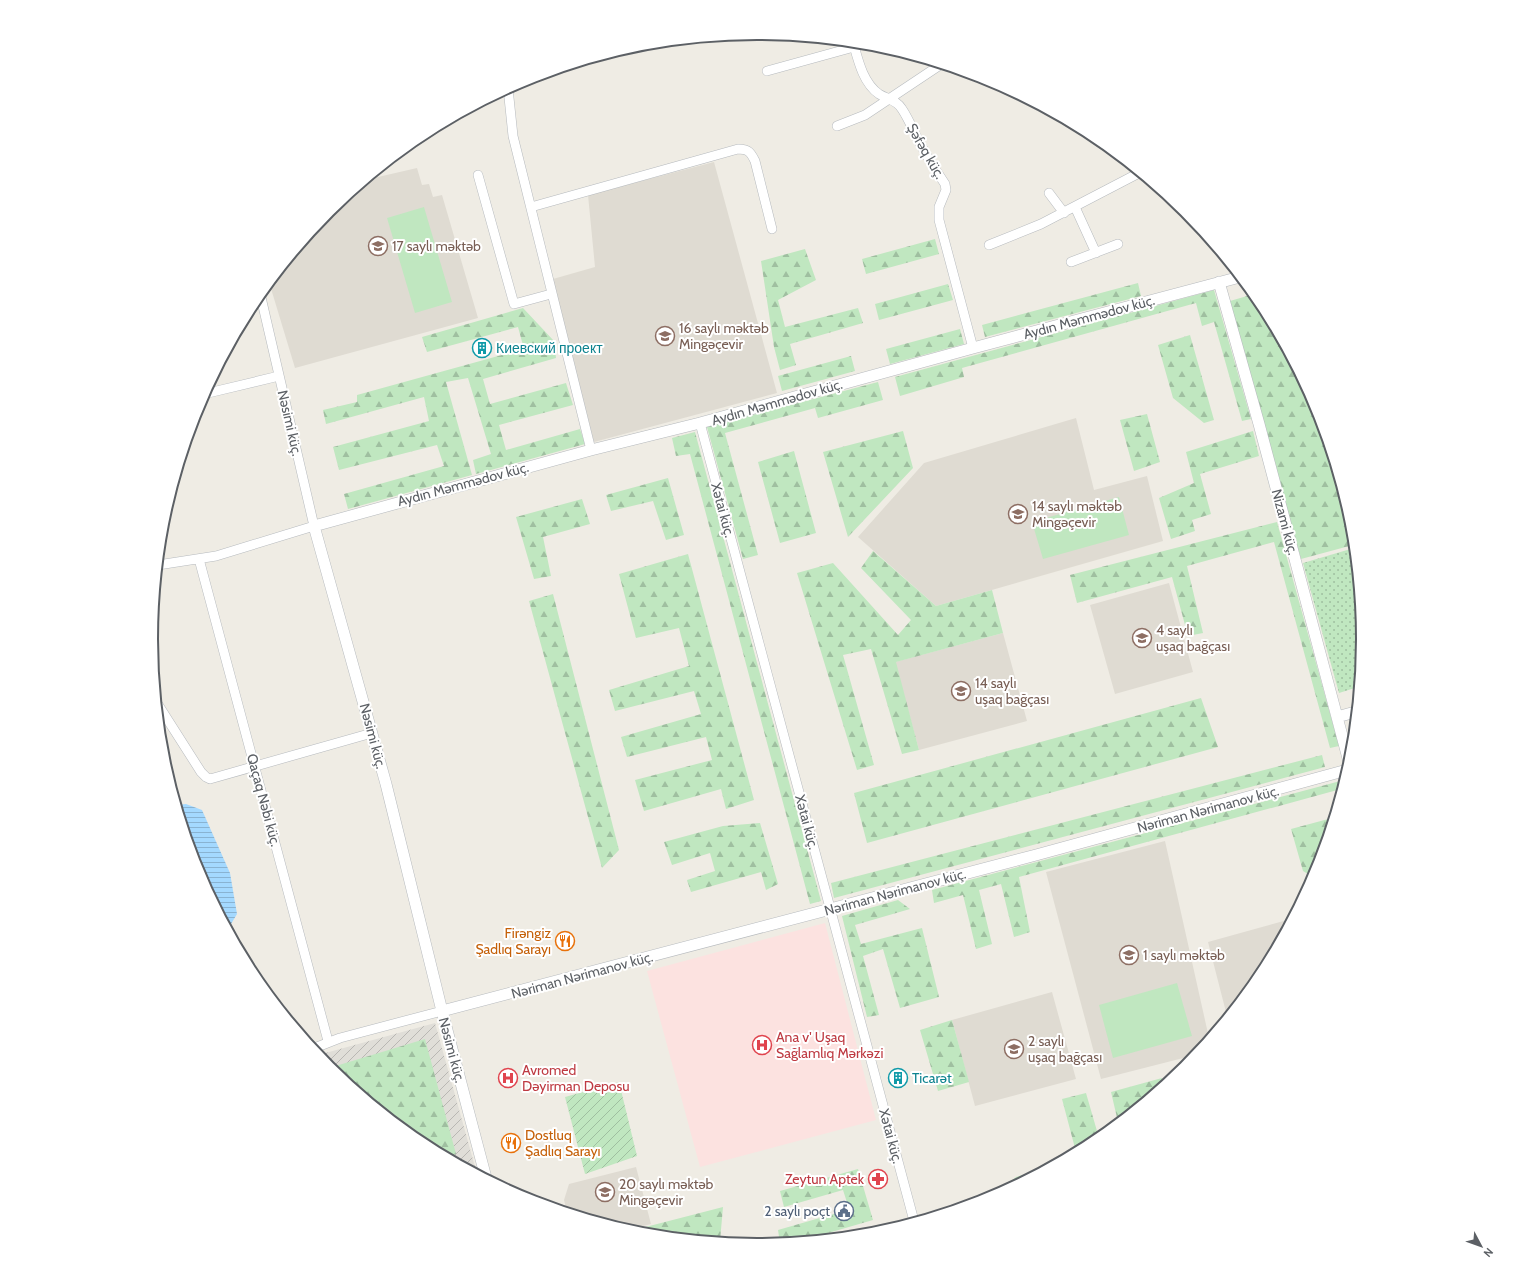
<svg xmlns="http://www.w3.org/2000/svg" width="1513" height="1278" viewBox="0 0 1513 1278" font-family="Cabin,sans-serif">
  <defs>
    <pattern id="industrial-furrows" width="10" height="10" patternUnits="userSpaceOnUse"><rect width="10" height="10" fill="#e0ded8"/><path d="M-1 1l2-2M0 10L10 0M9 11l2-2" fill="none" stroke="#b9b7b3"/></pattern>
    <pattern id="grass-dots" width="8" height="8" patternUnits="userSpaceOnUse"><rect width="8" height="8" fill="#c0e7c0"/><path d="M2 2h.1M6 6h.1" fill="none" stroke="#9fbfa0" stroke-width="1.8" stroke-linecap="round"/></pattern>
    <pattern id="forest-firs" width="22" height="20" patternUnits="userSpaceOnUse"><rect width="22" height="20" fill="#c0e7c0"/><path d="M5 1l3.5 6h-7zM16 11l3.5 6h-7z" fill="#9fbfa0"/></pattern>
    <pattern id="garden-furrows" width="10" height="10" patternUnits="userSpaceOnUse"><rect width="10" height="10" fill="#c0e7c0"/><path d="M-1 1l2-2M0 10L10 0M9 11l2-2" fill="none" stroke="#9fbfa0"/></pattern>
    <pattern id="water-rules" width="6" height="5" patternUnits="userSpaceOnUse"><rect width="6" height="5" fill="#a4d9ff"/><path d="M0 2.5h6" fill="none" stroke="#89b3d2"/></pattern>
  </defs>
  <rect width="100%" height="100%" fill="#efece4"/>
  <path fill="url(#industrial-furrows)" d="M 435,1023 L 477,1174 L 420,1143 L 328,1067 L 318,1055 Z"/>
  <path fill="#dfdbd2" d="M 714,162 L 777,393 L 594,442 L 553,279 L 595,267 L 588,195 Z
    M 417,168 L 422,185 L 429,184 L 433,197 L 442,195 L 478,318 L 295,368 L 269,282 L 328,210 L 365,180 Z
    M 1076,418 L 1094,490 L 1147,476 L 1163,541 L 936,606 L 858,537 L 924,463 Z
    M 1169,583 L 1193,672 L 1115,694 L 1090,605 Z
    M 1003,633 L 1027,721 L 919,750 L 895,662 Z
    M 1165,841 L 1209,1038 L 1195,1055 L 1101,1079 L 1046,872 Z
    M 1291,919 L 1260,976 L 1227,1016 L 1208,942 Z
    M 1052,992 L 1076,1079 L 975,1106 L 952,1020 Z
    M 636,1167 L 651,1224 L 627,1230 L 567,1212 L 564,1200 L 569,1184 Z"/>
  <path fill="#fce2e0" d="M 825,923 L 876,1120 L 700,1167 L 647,971 Z"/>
  <path fill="url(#grass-dots)" d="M 1354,548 L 1362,639 L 1358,687 L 1339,693 L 1303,563 Z"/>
  <path fill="url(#forest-firs)" d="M 935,239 L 939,254 L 866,274 L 862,259 Z
    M 805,249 L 816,280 L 778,300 L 785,327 L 858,308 L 863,323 L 790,344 L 796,365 L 780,370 L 774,347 L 761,261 Z
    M 1138,283 L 1141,296 L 985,337 L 982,325 Z
    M 948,284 L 953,300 L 879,320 L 875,304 Z
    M 1214,290 L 1251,419 L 1242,421 L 1214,322 L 1202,326 L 1196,303 L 962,368 L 964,377 L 900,396 L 895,377 Z
    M 1254,294 L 1260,303 L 1316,407 L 1351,521 L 1353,545 L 1301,559 L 1230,301 Z
    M 523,308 L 554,341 L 556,358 L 483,379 L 490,404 L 566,383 L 573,405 L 499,425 L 506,450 L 580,429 L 585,444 L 476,474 L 473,460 L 491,454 L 468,378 L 446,382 L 472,475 L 348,509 L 344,494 L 444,466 L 437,445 L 339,470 L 333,447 L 429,421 L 424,397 L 326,424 L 323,410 L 357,402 L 357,395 L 524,349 L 518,327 L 427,352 L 422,337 Z
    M 960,329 L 964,344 L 890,364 L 886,349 Z
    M 1190,335 L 1214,420 L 1204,423 L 1173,398 L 1158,345 Z
    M 851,356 L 855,371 L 782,391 L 778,376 Z
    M 878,382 L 883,400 L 818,418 L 815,408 L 725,433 L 758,555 L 743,559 L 707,427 Z
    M 1147,414 L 1160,462 L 1134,471 L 1120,420 Z
    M 903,431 L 913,468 L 848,537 L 823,452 Z
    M 1253,431 L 1259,456 L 1200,474 L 1211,514 L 1192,520 L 1195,531 L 1171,539 L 1159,498 L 1194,483 L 1186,452 Z
    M 695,432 L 821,901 L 810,904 L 690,454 L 676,456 L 672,438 Z
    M 794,451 L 816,533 L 780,543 L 758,462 Z
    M 668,478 L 684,535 L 666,540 L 653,501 L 611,511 L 606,495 Z
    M 582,499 L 590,524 L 543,537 L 551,576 L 534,579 L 516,517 Z
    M 1277,522 L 1339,746 L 1330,748 L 1274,542 L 1187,566 L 1203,633 L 1188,636 L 1172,577 L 1077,603 L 1070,575 Z
    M 873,551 L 936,606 L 992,590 L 1003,633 L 896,662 L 919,750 L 902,754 L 871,649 L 843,655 L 874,765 L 857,770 L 797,573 L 833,563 L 898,635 L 911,620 L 861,568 Z
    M 688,554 L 754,800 L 726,809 L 721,789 L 644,811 L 635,780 L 712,760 L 706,737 L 627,757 L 621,737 L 701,714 L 694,691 L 615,711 L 609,690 L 689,666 L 679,628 L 636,638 L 619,574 Z
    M 553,594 L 619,850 L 602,868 L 529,601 Z
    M 1201,698 L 1218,747 L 867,843 L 854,793 Z
    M 1322,755 L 1325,767 L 834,898 L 831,883 Z
    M 1344,780 L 1341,789 L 1019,877 L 1030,932 L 1014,937 L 1001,884 L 979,890 L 992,944 L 976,949 L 963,895 L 934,903 L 932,890 Z
    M 1332,818 L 1316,871 L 1313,877 L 1303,871 L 1291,829 Z
    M 760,823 L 778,884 L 766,890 L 761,872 L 691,892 L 687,880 L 715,871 L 710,853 L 672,865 L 664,842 L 723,826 Z
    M 898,900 L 910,909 L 855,925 L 861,944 L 922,928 L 939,997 L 900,1008 L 883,949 L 863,956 L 879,1015 L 867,1017 L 842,916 Z
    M 952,1020 L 969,1082 L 938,1091 L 920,1030 Z
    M 425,1039 L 456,1154 L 446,1157 L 420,1143 L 329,1068 Z
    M 1162,1078 L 1164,1085 L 1118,1122 L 1111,1092 Z
    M 1086,1093 L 1099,1138 L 1076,1152 L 1062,1099 Z
    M 1045,1168 L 1011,1187 L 1010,1182 L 1016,1177 Z
    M 858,1169 L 873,1220 L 804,1240 L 780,1243 L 778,1230 L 837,1213 L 839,1219 L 851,1215 L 843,1190 L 784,1207 L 780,1191 Z
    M 723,1207 L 720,1241 L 638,1233 L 630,1231 Z"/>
  <path fill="url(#garden-furrows)" d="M 619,1082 L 637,1156 L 585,1174 L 565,1097 Z"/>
  <path fill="#c0e7c0" d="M 424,207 L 452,302 L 415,313 L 387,218 Z
    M 1119,497 L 1129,535 L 1043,559 L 1032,522 Z
    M 1177,983 L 1192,1036 L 1113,1058 L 1099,1005 Z"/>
  <path fill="url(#water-rules)" d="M 186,804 L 202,810 L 230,873 L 237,914 L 228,929 L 197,871 L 177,805 Z"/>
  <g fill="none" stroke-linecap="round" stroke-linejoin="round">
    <defs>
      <path id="minor" d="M 853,42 C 858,60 863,83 879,94 C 887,99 897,100 902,109 C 910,121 915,135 922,147 C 929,160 937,172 945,184 L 946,190 L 939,207 L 939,220 L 973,348
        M 767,71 L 854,47
        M 508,88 L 513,136 L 591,450
        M 837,126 L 865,115 L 940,65
        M 478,175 L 514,304 L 551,294
        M 1049,193 L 1064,213
        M 531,207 L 738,149 C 749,149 751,153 755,161 L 772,229
        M 1075,207 L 1096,253
        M 989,245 L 1041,224 L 1139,173
        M 1071,262 L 1118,244
        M 204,394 L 279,376
        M 700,423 L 914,1221
        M 199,559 L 328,1041
        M 158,565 L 216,556 L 314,526 L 260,293
        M 157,703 L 201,772 L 206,777 L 210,779 L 372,733
        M 312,1049 L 340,1038 L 442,1011"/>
      <path id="tertiary" d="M 1219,282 L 1259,424 L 1349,762
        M 1337,717 L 1355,712
        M 442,1011 L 1036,855 L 1347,770
        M 486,1178 L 442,1011 L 386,784 L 314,526 L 591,450 L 700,423 L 973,348 L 1240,277"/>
    </defs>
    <use href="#minor" stroke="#b6babe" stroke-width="10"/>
    <use href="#tertiary" stroke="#b6babe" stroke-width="12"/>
    <use href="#minor" stroke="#fff" stroke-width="9"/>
    <use href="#tertiary" stroke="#fff" stroke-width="11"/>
  </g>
  <defs>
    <symbol id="school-ring" viewBox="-11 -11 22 22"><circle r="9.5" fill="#fff" stroke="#8d6e63" stroke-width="1.5"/><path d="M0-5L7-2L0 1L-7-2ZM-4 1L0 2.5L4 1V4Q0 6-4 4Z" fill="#8d6e63"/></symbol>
    <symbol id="building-ring" viewBox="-11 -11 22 22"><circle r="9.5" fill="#fff" stroke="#0f9aa8" stroke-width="1.5"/><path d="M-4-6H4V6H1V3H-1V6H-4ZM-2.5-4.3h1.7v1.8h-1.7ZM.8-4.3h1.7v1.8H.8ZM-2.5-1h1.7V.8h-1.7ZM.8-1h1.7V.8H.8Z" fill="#0f9aa8"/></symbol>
    <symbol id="restaurant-ring" viewBox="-11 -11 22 22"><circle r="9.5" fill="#fff" stroke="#e8710a" stroke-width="1.5"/><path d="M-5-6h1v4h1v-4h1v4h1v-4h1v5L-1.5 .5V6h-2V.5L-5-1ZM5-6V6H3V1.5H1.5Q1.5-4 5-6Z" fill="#e8710a"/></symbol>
    <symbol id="hospital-ring" viewBox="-11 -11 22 22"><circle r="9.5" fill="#fff" stroke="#e0444e" stroke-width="1.5"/><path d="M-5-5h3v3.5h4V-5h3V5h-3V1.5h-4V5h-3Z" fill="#e0444e"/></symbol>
    <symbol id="pharmacy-ring" viewBox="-11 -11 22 22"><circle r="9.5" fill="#fff" stroke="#e0444e" stroke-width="1.5"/><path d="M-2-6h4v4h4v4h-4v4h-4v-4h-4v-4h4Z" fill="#e0444e"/></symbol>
    <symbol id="civic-ring" viewBox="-11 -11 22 22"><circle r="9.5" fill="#fff" stroke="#5c6f8a" stroke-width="1.5"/><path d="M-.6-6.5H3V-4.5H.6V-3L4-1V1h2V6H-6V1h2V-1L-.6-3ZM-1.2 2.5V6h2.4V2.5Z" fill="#5c6f8a"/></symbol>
  </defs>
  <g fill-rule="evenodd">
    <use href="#school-ring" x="367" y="235" width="22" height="22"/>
    <use href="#school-ring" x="654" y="325" width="22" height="22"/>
    <use href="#building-ring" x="471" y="337" width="22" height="22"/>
    <use href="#school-ring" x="1007" y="503" width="22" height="22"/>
    <use href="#school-ring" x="1131" y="627" width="22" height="22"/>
    <use href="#school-ring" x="950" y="680" width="22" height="22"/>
    <use href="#restaurant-ring" x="554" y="930" width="22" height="22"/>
    <use href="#school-ring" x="1118" y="944" width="22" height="22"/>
    <use href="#hospital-ring" x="751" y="1034" width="22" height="22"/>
    <use href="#school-ring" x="1003" y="1038" width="22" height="22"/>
    <use href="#hospital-ring" x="497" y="1067" width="22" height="22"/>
    <use href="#building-ring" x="887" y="1067" width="22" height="22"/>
    <use href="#restaurant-ring" x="500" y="1132" width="22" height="22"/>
    <use href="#pharmacy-ring" x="867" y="1168" width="22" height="22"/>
    <use href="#school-ring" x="594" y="1181" width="22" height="22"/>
    <use href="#civic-ring" x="833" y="1200" width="22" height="22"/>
  </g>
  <g text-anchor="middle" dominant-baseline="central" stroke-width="4" stroke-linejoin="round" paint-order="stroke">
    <g font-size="14" fill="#5c6065" stroke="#fff">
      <text transform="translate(926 151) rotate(60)">Şəfəq küç.</text>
      <text transform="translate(1089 317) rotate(-15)">Aydın Məmmədov küç.</text>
      <text transform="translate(777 402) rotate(-16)">Aydın Məmmədov küç.</text>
      <text transform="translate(290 423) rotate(77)">Nəsimi küç.</text>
      <text transform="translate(463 484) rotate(-15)">Aydın Məmmədov küç.</text>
      <text transform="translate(723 510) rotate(75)">Xətai küç.</text>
      <text transform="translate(1285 522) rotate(75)">Nizami küç.</text>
      <text transform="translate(373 736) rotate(75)">Nəsimi küç.</text>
      <text transform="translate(264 800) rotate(75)">Qaçaq Nəbi küç.</text>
      <text transform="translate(1208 809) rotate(-15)">Nəriman Nərimanov küç.</text>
      <text transform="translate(807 822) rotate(75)">Xətai küç.</text>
      <text transform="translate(895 892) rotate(-15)">Nəriman Nərimanov küç.</text>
      <text transform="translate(582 975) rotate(-15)">Nəriman Nərimanov küç.</text>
      <text transform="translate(452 1050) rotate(75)">Nəsimi küç.</text>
      <text transform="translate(891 1136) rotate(75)">Xətai küç.</text>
    </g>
    <g font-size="14" fill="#785e54" stroke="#fff" text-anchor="start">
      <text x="392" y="246">17 saylı məktəb</text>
      <text x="679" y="328">16 saylı məktəb<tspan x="679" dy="16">Mingəçevir</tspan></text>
      <text x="1032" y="506">14 saylı məktəb<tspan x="1032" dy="16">Mingəçevir</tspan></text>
      <text x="1156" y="630">4 saylı<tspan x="1156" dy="16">uşaq bağçası</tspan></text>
      <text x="975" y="683">14 saylı<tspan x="975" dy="16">uşaq bağçası</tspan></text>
      <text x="1143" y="955">1 saylı məktəb</text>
      <text x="1028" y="1041">2 saylı<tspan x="1028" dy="16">uşaq bağçası</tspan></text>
      <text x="619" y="1184">20 saylı məktəb<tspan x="619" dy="16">Mingəçevir</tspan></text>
    </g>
    <g font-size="14" fill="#0d838f" stroke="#fff" text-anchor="start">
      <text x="496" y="348">Киевский проект</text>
      <text x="912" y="1078">Ticarət</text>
    </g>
    <g font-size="14" fill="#c56008" stroke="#fff" text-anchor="end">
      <text x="551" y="933">Firəngiz<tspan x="551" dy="16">Şadlıq Sarayı</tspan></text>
      <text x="525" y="1135" text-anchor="start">Dostluq<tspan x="525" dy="16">Şadlıq Sarayı</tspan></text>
    </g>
    <g font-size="14" fill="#be3a42" stroke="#fff" text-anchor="start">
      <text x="776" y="1037">Ana v' Uşaq<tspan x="776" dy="16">Sağlamlıq Mərkəzi</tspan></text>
      <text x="522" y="1070">Avromed<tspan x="522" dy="16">Dəyirman Deposu</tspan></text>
      <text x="864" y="1179" text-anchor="end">Zeytun Aptek</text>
    </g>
    <g font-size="14" fill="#4e5e75" stroke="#fff" text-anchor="end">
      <text x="830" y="1211">2 saylı poçt</text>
    </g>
  </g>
  <path d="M0 0H1513V1278H0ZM158 639a599 599 0 1 1 1198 0a599 599 0 1 1-1198 0Z" fill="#fff" fill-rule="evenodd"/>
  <path fill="none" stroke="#5c6065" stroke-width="2" d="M158 639a599 599 0 1 1 1198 0a599 599 0 1 1-1198 0Z"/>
  <g transform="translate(1481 1246) rotate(131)" stroke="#ffffff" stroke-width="3" paint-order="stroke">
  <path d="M0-3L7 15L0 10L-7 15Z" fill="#5c6065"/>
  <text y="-6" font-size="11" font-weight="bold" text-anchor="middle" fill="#5c6065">N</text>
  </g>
</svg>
